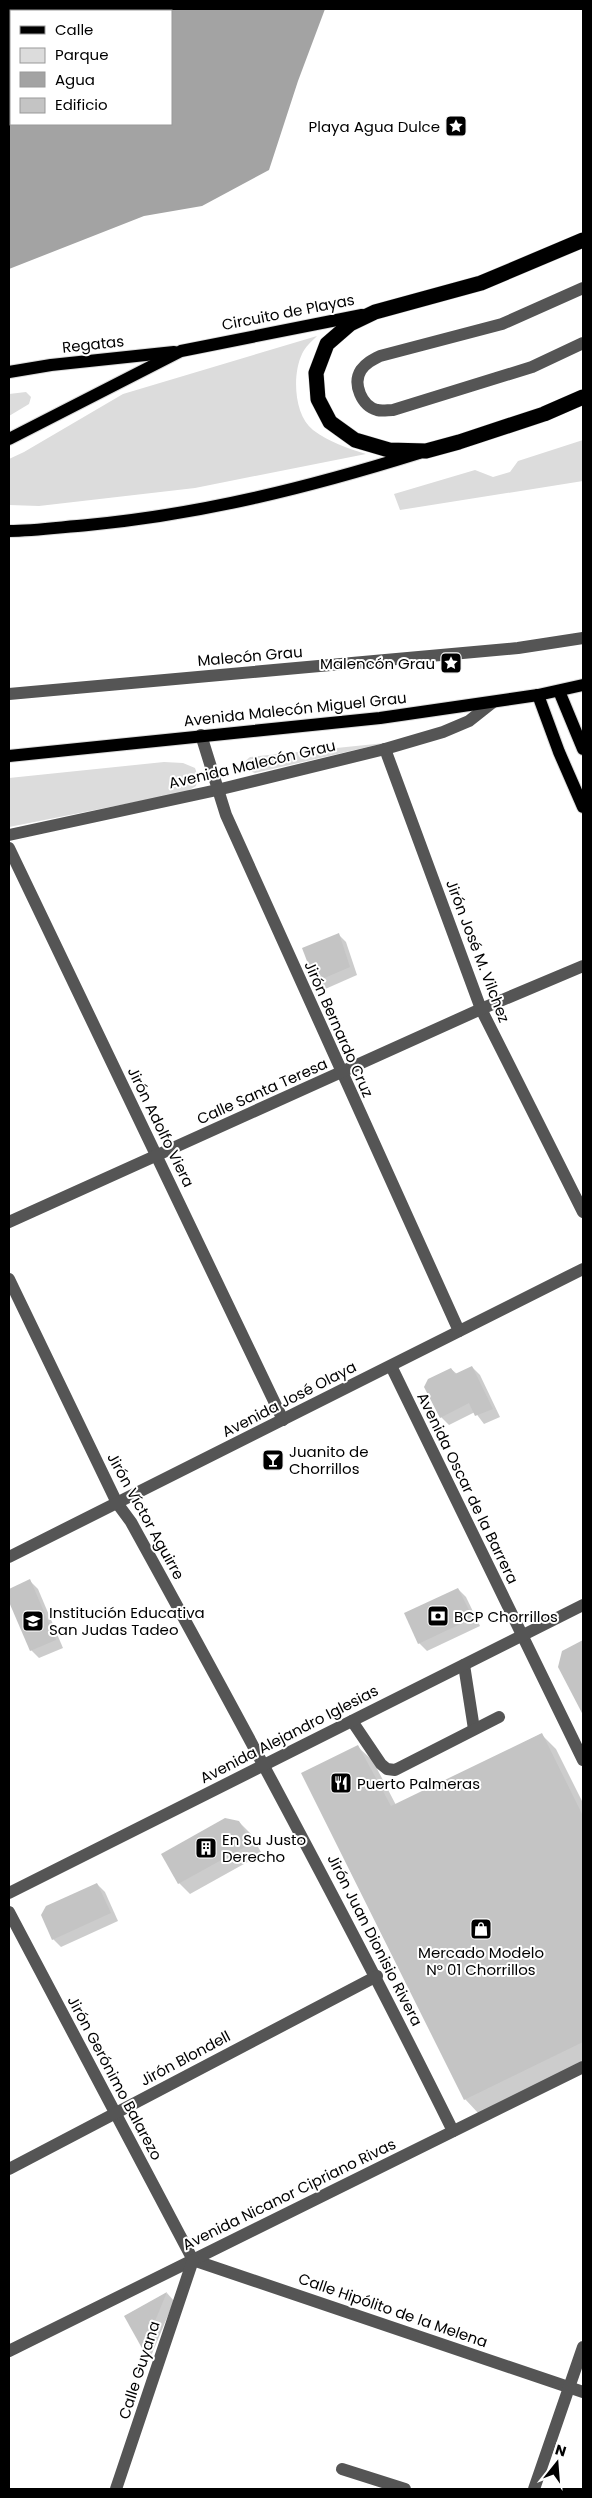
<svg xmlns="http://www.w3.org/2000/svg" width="592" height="2498" font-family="Poppins,sans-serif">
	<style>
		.green { fill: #dcdcdc }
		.water { fill: #a3a3a3; fill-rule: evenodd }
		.shadow { fill: #0003 }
		.building { fill: #c4c4c4 }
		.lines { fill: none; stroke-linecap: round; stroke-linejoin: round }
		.major-casing { stroke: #dbdbdb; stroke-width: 14 }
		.highway-casing { stroke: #dbdbdb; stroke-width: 16 }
		.minor { stroke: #555; stroke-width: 12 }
		.major { stroke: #000; stroke-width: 12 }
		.highway { stroke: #000; stroke-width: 15 }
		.labels { text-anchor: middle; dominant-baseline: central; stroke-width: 4; stroke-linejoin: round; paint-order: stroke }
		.poi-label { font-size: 15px; fill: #000; stroke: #fff; text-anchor: start }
		.street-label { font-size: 15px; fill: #000; stroke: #fff }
	</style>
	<rect width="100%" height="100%" fill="#fff"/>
	<!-- green -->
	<g class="green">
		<path d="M 317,336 C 312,341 305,347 302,354 C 292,375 294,415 313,430 C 329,442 347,448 366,454 L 195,488 L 39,506 L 9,505 L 9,459 L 24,452 L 123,394 Z"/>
		<polygon points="26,392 31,397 29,404 9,416 9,394"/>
		<polygon points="583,440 583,481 400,510 394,494 475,470 493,477 510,472 518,461"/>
		<polygon points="385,743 255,773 244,769 243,763 250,757"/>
		<polygon points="164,762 183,763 195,768 198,777 196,786 186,792 9,827 9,778"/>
	</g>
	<!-- water -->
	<path class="water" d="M 9,9 L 325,9 L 298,81 L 269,170 L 202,206 L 144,216 L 9,269 ZM 11,11 L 171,11 L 171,124 L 11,124 Z"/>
	<!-- shadow -->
	<g class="shadow">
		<polygon points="339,935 346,942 357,975 323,990 316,982"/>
		<polygon points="472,1367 480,1375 500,1417 484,1424 475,1412 449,1425 441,1417 451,1369 457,1374"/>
		<polygon points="30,1581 38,1589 63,1648 39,1658 31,1650 9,1599 9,1590"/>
		<polygon points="458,1589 466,1597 480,1626 427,1651 419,1643"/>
		<polygon points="583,1641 583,1712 559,1666 563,1652"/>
		<polygon points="541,1734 556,1749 583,1803 583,2063 479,2114 465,2099 358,1747 373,1761 396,1805"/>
		<polygon points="239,1822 251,1834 262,1854 190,1894 179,1883"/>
		<polygon points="97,1884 105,1892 118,1921 61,1947 53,1939"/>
		<polygon points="167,2293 174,2301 151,2356 144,2349 125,2316"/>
	</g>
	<!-- building -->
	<g class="building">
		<polygon points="339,933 350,967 315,982 302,948"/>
		<polygon points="472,1366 493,1409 475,1416 469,1403 440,1418 424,1387 428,1379 451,1368 455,1374"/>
		<polygon points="30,1579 56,1640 30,1651 9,1602 9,1589"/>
		<polygon points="458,1588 473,1618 418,1644 404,1613"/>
		<polygon points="583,1640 583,1715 558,1667 562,1651"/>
		<polygon points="542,1733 583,1816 583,2042 464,2100 301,1773 358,1745 391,1806"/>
		<polygon points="225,1818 239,1821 252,1843 178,1884 161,1854"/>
		<polygon points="97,1883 111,1913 52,1940 41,1915 46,1906"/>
		<polygon points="167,2292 143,2350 124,2316"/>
	</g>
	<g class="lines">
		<!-- major casing -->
		<g class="major-casing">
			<g id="major">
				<polyline points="9,372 51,365 174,352"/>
				<polyline points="9,439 181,351 362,315"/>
				<path d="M 9,531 C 35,531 62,527 88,525 C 203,514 310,487 419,453"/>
				<polyline points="559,691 583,749"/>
				<polyline points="538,695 559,752 583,807"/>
				<polyline points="9,756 380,718 538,695 583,685"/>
			</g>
		</g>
		<!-- highway casing -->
		<g class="highway-casing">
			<polyline id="highway" points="583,240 481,283 375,312 350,324 327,344 316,373 318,399 330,422 355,440 389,450 426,451 459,442 544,414 583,397"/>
		</g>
		<!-- minor -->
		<g class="minor">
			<path d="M 583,288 L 502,324 L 380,356 C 372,360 366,363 361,370 C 352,384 362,406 377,410 C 382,411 388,410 393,410 L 532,367 L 583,343"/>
			<polyline points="9,694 518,648 583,638"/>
			<polyline points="201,735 226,815 459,1331"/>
			<polyline points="385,749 481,1009 583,1212"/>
			<polyline points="9,835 217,790 385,749 443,732 469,721 493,702"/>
			<polyline points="9,848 283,1420"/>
			<polyline points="9,1222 481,1009 583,966"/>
			<path d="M 9,1279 L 117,1503 L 131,1522 C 242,1723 351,1925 453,2131"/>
			<polyline points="391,1366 583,1760"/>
			<polyline points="9,1557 583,1269"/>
			<polyline points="464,1665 474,1729"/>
			<polyline points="352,1721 381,1764 387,1769 395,1770 499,1717"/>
			<polyline points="9,1893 583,1605"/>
			<polyline points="9,1912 193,2260"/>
			<polyline points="9,2169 377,1976"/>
			<polyline points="193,2260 583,2392"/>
			<polyline points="9,2351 583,2067"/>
			<polyline points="342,2469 405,2489"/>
			<polyline points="116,2489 193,2260"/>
			<polyline points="534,2489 583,2347"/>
		</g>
		<!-- major -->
		<use href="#major" class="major"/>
		<!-- highway -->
		<use href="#highway" class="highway"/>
	</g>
	<!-- icons -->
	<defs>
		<g id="sight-square" transform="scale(1.125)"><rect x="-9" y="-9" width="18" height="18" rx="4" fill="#000" stroke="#fff"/><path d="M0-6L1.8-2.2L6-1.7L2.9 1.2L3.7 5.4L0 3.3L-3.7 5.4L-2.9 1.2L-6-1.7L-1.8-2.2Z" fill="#fff"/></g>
		<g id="bar-square" transform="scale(1.125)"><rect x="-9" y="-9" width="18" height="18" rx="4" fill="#000" stroke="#fff"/><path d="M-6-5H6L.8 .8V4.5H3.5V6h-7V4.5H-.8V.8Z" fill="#fff"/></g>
		<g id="bank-square" transform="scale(1.125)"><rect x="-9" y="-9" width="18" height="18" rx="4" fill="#000" stroke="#fff"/><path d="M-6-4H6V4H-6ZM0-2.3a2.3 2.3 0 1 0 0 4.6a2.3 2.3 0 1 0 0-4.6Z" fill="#fff"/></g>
		<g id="school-square" transform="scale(1.125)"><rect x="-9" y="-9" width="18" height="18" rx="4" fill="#000" stroke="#fff"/><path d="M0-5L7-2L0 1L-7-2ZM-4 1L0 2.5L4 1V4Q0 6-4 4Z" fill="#fff"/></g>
		<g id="restaurant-square" transform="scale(1.125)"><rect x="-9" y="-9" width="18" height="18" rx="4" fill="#000" stroke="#fff"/><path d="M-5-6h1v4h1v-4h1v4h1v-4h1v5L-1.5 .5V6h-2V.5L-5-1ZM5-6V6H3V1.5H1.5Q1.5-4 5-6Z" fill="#fff"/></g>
		<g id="building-square" transform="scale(1.125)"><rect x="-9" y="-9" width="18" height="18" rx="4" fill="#000" stroke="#fff"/><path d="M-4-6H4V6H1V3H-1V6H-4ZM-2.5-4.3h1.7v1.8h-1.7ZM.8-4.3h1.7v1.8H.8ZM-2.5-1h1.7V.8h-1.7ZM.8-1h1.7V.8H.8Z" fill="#fff"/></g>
		<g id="shop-square" transform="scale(1.125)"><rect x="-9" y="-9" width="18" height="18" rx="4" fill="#000" stroke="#fff"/><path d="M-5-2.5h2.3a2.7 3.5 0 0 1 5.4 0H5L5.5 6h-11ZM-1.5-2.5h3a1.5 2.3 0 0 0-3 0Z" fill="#fff"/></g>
	</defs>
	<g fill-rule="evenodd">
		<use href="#sight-square" x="456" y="126"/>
		<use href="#sight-square" x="451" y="663"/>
		<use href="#bar-square" x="273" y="1460"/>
		<use href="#bank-square" x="438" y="1616"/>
		<use href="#school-square" x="33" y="1621"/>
		<use href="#restaurant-square" x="341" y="1783"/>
		<use href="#building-square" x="206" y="1848"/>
		<use href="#shop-square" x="481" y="1929"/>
	</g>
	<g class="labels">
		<!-- poi labels -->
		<g class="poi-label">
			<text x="440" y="126" text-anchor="end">Playa Agua Dulce</text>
			<text x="435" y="663" text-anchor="end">Malencón Grau</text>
			<text x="289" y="1451">Juanito de<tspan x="289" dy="17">Chorrillos</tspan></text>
			<text x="49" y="1612">Institución Educativa<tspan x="49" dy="17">San Judas Tadeo</tspan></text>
			<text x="454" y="1616">BCP Chorrillos</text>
			<text x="357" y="1783">Puerto Palmeras</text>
			<text x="222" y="1839">En Su Justo<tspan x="222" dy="17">Derecho</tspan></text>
			<text x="481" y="1952" text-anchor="middle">Mercado Modelo<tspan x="481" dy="17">N° 01 Chorrillos</tspan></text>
		</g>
		<!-- street labels -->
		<g class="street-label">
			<text transform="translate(288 312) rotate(-11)">Circuito de Playas</text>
			<text transform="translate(93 344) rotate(-6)">Regatas</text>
			<text transform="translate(250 656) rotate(-5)">Malecón Grau</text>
			<text transform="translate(295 709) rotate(-6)">Avenida Malecón Miguel Grau</text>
			<text transform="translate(252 764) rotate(-13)">Avenida Malecón Grau</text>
			<text transform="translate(478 951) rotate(69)">Jirón José M. Vilchez</text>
			<text transform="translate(339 1029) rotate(66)">Jirón Bernardo Cruz</text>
			<text transform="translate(262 1091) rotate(-24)">Calle Santa Teresa</text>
			<text transform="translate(161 1127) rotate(64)">Jirón Adolfo Viera</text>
			<text transform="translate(289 1399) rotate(-27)">Avenida José Olaya</text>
			<text transform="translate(468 1488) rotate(64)">Avenida Oscar de la Barrera</text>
			<text transform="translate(146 1516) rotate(61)">Jirón Víctor Aguirre</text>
			<text transform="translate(289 1734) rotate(-27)">Avenida Alejandro Iglesias</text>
			<text transform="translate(375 1940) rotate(63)">Jirón Juan Dionisio Rivera</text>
			<text transform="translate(185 2058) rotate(-28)">Jirón Blondell</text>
			<text transform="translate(115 2078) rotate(62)">Jirón Gerónimo Balarezo</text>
			<text transform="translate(289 2194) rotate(-26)">Avenida Nicanor Cipriano Rivas</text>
			<text transform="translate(393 2310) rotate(19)">Calle Hipólito de la Melena</text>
			<text transform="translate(139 2370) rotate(-72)">Calle Guyana</text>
		</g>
	</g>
	<!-- border -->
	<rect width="592" height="2498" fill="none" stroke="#000000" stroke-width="20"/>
	<!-- legend -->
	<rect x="10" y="10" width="162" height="115" fill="#ffffff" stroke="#999999"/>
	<rect x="20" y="26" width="25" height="8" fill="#000000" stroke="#999999"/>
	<text x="55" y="35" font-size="15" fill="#000000">Calle</text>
	<rect x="20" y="48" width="25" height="15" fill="#dcdcdc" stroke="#999999"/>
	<text x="55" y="60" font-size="15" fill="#000000">Parque</text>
	<rect x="20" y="72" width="25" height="15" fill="#a3a3a3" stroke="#999999"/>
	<text x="55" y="85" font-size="15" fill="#000000">Agua</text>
	<rect x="20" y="98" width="25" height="15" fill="#c4c4c4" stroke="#999999"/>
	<text x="55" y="110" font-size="15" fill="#000000">Edificio</text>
	<!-- north arrow -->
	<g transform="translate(557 2463) rotate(17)" stroke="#ffffff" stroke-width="4" paint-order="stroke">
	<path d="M0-4L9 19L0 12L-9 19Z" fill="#000000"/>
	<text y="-8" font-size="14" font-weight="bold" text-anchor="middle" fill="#000000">N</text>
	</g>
</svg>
